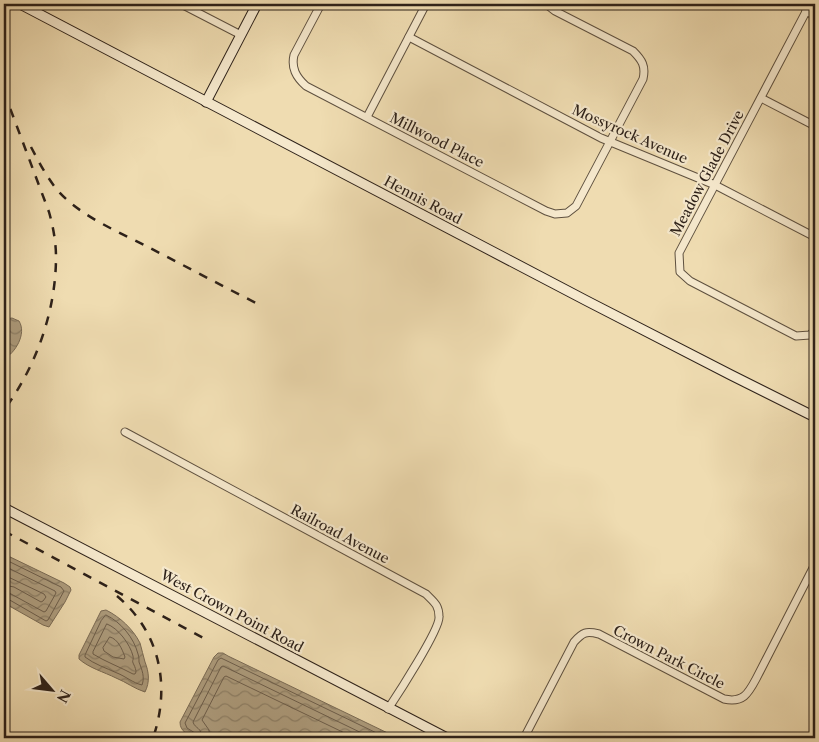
<svg xmlns="http://www.w3.org/2000/svg" width="819" height="742" font-family="'Libre Caslon Text',serif">
	<style>
		.water { fill: url(#water-waves); stroke: #7a6b55 }
		.lines { fill: none; stroke-linecap: round; stroke-linejoin: round }
		.shore { stroke: #6d5e4b; stroke-width: 1 }
		.street-casing { stroke: #5e503f; stroke-width: 9 }
		.secondary-casing { stroke: #2d2119; stroke-width: 11 }
		.street { stroke: #f5e8cc; stroke-width: 7 }
		.secondary { stroke: #f5e8cc; stroke-width: 9 }
		.rail { stroke: #2d2119; stroke-width: 2.5; stroke-dasharray: 9 9; stroke-linecap: butt }
		.labels { text-anchor: middle; dominant-baseline: central; stroke-width: 4.5; stroke-linejoin: round; paint-order: stroke }
		.street-label { font-size: 14px; fill: #2d2119; stroke: #f5e8cc }
	</style>
	<defs>
		<pattern id="water-waves" width="16" height="10" patternUnits="userSpaceOnUse" patternTransform="scale(1.25)"><rect width="16" height="10" fill="#ad9c7d"/><path d="M0 5q4-4 8 0t8 0" fill="none" stroke="#8d7f66"/></pattern>
	</defs>
	<rect width="100%" height="100%" fill="#efdcb1"/>
	<filter id="stains"><feTurbulence type="fractalNoise" baseFrequency=".004" numOctaves="4"/><feColorMatrix values="0 0 0 0 .2 0 0 0 0 .09 0 0 0 0 .02 0 0 0 .5 -.17"/></filter>
	<radialGradient id="worn" r=".72"><stop offset=".6" stop-color="#630" stop-opacity="0"/><stop offset="1" stop-color="#630" stop-opacity=".3"/></radialGradient>
	<!-- water -->
	<g class="water">
		<path d="M 12,318 L 19,321 C 27,334 15,353 4,359 L 4,319 Z"/>
		<polygon points="4,554 64,583 70,587 71,590 65,602 49,627 43,625 4,603"/>
		<path d="M 106,610 C 120,617 133,629 140,643 C 142,649 143,656 145,662 C 149,672 150,682 145,692 C 135,689 126,682 116,678 C 104,672 89,668 79,659 L 79,655 L 101,611 Z"/>
		<path d="M 218,653 L 223,653 L 228,656 L 398,738 L 195,738 C 188,734 180,732 180,722 L 214,657 Z"/>
	</g>
	<g class="lines">
		<!-- shore -->
		<g class="shore">
			<polyline points="4,559 61,587 64,591 48,620 46,621 8,599 4,599"/>
			<polyline points="4,566 55,591 56,593 46,611 44,612 11,594 4,592"/>
			<polyline points="4,575 44,594 46,597 43,601 41,602 14,587 4,585"/>
			<path d="M 106,615 C 121,622 134,638 138,654 C 139,657 139,659 139,662 C 142,670 145,677 142,685 C 133,683 125,676 117,673 C 106,668 94,664 85,657 L 85,655 L 101,621 Z"/>
			<path d="M 107,624 C 118,628 130,644 133,656 C 134,662 131,659 134,665 C 135,667 136,670 136,672 L 135,674 L 133,674 C 120,667 106,662 93,654 L 93,652 Z"/>
			<path d="M 110,637 C 118,639 122,649 125,657 L 124,659 L 113,657 L 104,651 L 103,648 Z"/>
			<polyline points="196,738 195,733 187,728 185,723 218,660 221,658 387,738"/>
			<path d="M 202,738 C 202,727 195,729 193,722 L 221,667 L 223,666 L 372,738"/>
			<polyline points="210,738 209,730 202,720 224,677 226,676 355,738"/>
		</g>
		<!-- street casing -->
		<g class="street-casing">
			<g id="street">
				<polyline points="181,4 241,35"/>
				<path d="M 321,4 L 294,55 C 291,68 296,77 306,86 L 546,211 L 555,214 L 567,213 L 576,206 L 643,79 C 646,66 642,60 633,51 L 555,11 L 546,4"/>
				<polyline points="810,4 679,253 680,272 690,281 796,336 810,335 815,330"/>
				<polyline points="806,11 815,16"/>
				<polyline points="409,37 601,138 715,185 815,237"/>
				<polyline points="761,98 815,126"/>
				<polyline points="367,117 426,4"/>
				<path d="M 125,432 L 426,594 C 434,602 439,605 439,617 C 440,629 398,694 388,709"/>
				<path d="M 524,738 L 574,642 C 583,632 586,631 599,634 L 724,699 C 743,703 748,694 756,679 L 815,564"/>
			</g>
		</g>
		<!-- secondary casing -->
		<g class="secondary-casing">
			<g id="secondary">
				<polyline points="20,4 587,301 731,375 815,417"/>
				<polyline points="206,102 257,4"/>
				<polyline points="4,508 447,738"/>
			</g>
		</g>
		<!-- street -->
		<use href="#street" class="street"/>
		<!-- secondary -->
		<use href="#secondary" class="secondary"/>
		<!-- rail -->
		<g class="rail">
			<path d="M 4,92 L 49,212 C 53,226 56,242 56,257 C 56,311 36,367 4,410"/>
			<path d="M 31,147 C 39,162 47,178 59,192 C 82,217 119,232 150,248 C 187,267 224,287 262,306"/>
			<polyline points="4,531 207,640"/>
			<path d="M 117,596 C 160,632 171,686 153,738"/>
		</g>
	</g>
	<g class="labels">
		<!-- street labels -->
		<g class="street-label">
			<text transform="translate(630 134) rotate(24)">Mossyrock Avenue</text>
			<text transform="translate(437 140) rotate(27)">Millwood Place</text>
			<text transform="translate(707 173) rotate(-62)">Meadow Glade Drive</text>
			<text transform="translate(423 200) rotate(28)">Hennis Road</text>
			<text transform="translate(340 534) rotate(28)">Railroad Avenue</text>
			<text transform="translate(232 611) rotate(28)">West Crown Point Road</text>
			<text transform="translate(669 657) rotate(27)">Crown Park Circle</text>
		</g>
	</g>
	<!-- margin -->
	<rect width="819" height="742" fill="none" stroke="#efdcb1" stroke-width="20"/>
	<rect x="5" y="5" width="809" height="732" fill="none" stroke="#2d2119" stroke-width="2.5"/>
	<rect x="10" y="10" width="799" height="722" fill="none" stroke="#2d2119"/>
	<!-- north arrow -->
	<g transform="translate(52 690) rotate(118)" stroke="#f5e8cc" stroke-width="4" paint-order="stroke">
	<path d="M0-4L9 19L0 12L-9 19Z" fill="#2d2119"/>
	<text y="-8" font-size="14" font-weight="bold" text-anchor="middle" fill="#2d2119">N</text>
	</g>
	<rect width="100%" height="100%" filter="url(#stains)"/>
	<rect width="100%" height="100%" fill="url(#worn)"/>
</svg>
